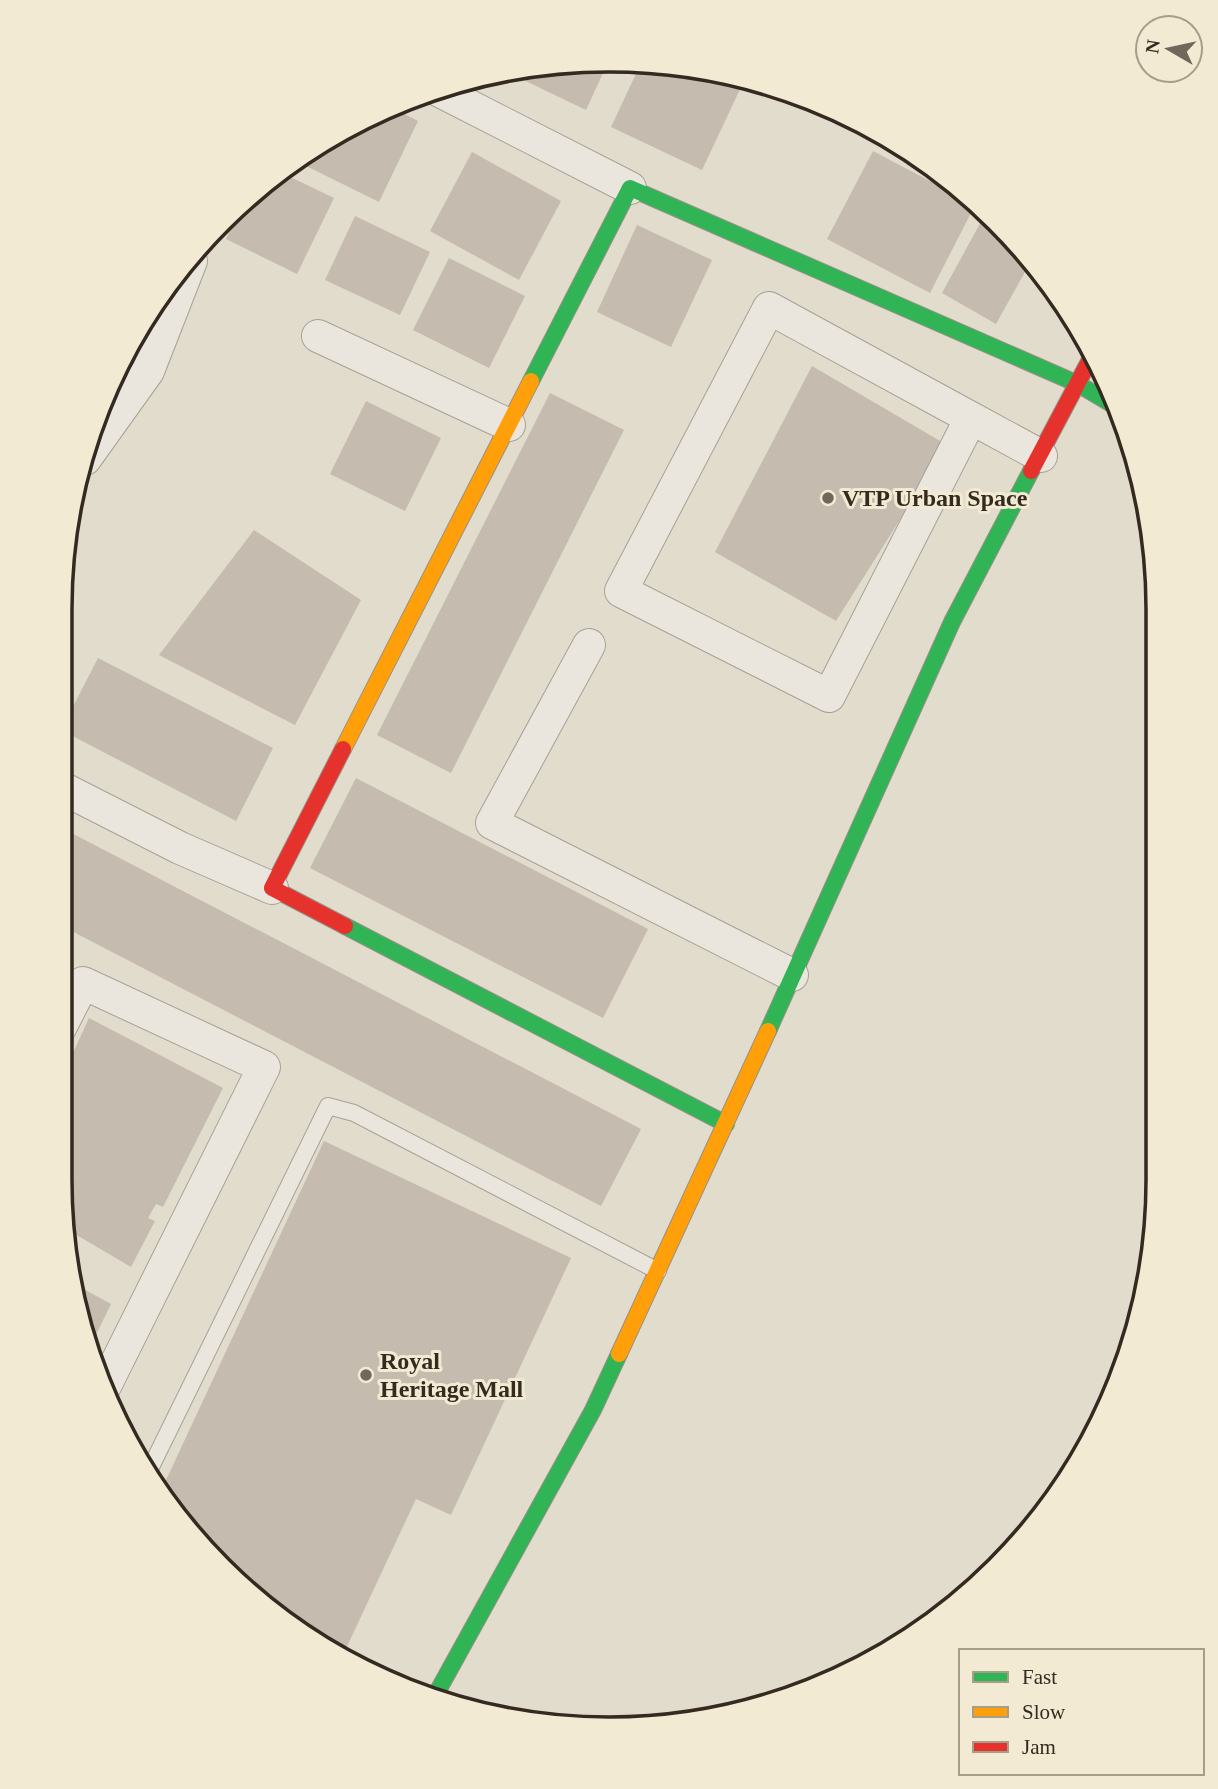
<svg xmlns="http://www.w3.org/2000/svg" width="1218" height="1789" font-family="Georgia,serif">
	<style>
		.building { fill: #c5bbae }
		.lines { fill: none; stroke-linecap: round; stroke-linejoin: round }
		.lane-casing { stroke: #a7a196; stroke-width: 18 }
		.street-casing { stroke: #a7a196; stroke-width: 34 }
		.fast-casing { stroke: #979186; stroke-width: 18 }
		.slow-casing { stroke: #979186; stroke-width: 18 }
		.jam-casing { stroke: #979186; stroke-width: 18 }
		.lane { stroke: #eae6de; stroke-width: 16 }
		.street { stroke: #eae6de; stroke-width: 32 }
		.fast { stroke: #30b455; stroke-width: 16 }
		.slow { stroke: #ff9f0a; stroke-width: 16 }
		.jam { stroke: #e5322d; stroke-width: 16 }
		.poi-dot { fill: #71685c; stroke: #f2ead3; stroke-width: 2.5 }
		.labels { text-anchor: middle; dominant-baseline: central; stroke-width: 6; stroke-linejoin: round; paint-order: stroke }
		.poi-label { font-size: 24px; font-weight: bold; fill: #342a1f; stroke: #f2ead3; text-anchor: start }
		.rim { fill: none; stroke: #342a1f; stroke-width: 3.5 }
	</style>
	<rect width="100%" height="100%" fill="#e2dccd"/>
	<!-- building -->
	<g class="building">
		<polygon points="609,60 586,110 503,70"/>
		<polygon points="641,63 709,69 742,85 702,170 611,127"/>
		<polygon points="389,106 418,121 379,202 294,160"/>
		<polygon points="873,151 975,205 930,293 827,239"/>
		<polygon points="472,152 561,201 519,280 430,231"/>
		<polygon points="280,172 334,198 297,274 226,239 244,201"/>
		<polygon points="355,216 430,252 400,315 325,280"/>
		<polygon points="983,218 1006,231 1031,261 996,324 942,293"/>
		<polygon points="637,225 712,260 671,347 597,312"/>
		<polygon points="449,258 525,296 489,368 413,330"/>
		<polygon points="812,366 947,445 836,621 715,552"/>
		<polygon points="550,393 624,430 451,773 377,735"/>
		<polygon points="366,401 441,438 405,511 330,474"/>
		<polygon points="254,530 361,600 295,725 159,655"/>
		<polygon points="98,658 273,748 236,821 61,730"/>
		<polygon points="356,778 648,929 603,1018 310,868"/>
		<polygon points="60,827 641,1129 601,1206 60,925"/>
		<polygon points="89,1018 223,1088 163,1207 156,1204 148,1218 155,1221 131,1267 68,1230 60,1180 60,1081"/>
		<polygon points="324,1141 571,1258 451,1515 416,1499 343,1655 274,1616 160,1493"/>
		<polygon points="76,1279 82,1283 80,1287 111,1304 88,1351"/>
	</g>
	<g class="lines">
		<!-- lane casing -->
		<g class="lane-casing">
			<polyline id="lane" points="147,1475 328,1106 354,1113 658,1271"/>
		</g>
		<!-- street casing -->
		<g class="street-casing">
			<g id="street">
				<polyline points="438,90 630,188"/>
				<polyline points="318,336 509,425"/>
				<polyline points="971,418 769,308 621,591 829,696 971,418 1041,456"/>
				<polyline points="85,459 148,371 191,261"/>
				<polyline points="589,645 492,823 792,975"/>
				<polyline points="60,787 180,848 272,888"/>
				<polyline points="60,1028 83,983 264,1067 104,1388"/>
			</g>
		</g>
		<!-- fast casing -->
		<g class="fast-casing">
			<g id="fast">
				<polyline points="531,381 630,188 1078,384 1120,409"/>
				<polyline points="345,926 726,1124"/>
				<polyline points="768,1031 952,622 1031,471"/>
				<polyline points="435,1696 593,1410 619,1354"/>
			</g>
		</g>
		<!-- slow casing -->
		<g class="slow-casing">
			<g id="slow">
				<polyline points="343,749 531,381"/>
				<polyline points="619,1354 768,1031"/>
			</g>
		</g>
		<!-- jam casing -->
		<g class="jam-casing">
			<g id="jam">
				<polyline points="1031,471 1093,354"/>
				<polyline points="343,749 272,888 345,926"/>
			</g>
		</g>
		<!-- lane -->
		<use href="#lane" class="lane"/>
		<!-- street -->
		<use href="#street" class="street"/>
		<!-- fast -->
		<use href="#fast" class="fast"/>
		<!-- slow -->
		<use href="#slow" class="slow"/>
		<!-- jam -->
		<use href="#jam" class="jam"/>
	</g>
	<!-- markers -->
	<g class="poi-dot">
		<circle cx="828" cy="498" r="7"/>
		<circle cx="366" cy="1375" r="7"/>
	</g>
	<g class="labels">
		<!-- poi labels -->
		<g class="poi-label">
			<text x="842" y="498">VTP Urban Space</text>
			<text x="380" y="1361">Royal<tspan x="380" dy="28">Heritage Mall</tspan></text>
		</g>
	</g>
	<!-- crop -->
	<path d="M0 0H1218V1789H0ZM609 72H609A537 537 0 0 1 1146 609V1180A537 537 0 0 1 609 1717H609A537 537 0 0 1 72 1180V609A537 537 0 0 1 609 72Z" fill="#f2ead3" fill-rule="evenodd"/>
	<path class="rim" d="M609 72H609A537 537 0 0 1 1146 609V1180A537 537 0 0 1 609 1717H609A537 537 0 0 1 72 1180V609A537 537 0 0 1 609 72Z"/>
	<!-- legend -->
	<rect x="959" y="1649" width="245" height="126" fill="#f2ead3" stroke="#a69d8b" stroke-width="2"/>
	<rect x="973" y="1672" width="35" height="10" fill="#30b455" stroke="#a69d8b" stroke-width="2"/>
	<text x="1022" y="1684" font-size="21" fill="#342a1f">Fast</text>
	<rect x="973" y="1707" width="35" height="10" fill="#ff9f0a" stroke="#a69d8b" stroke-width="2"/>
	<text x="1022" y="1719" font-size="21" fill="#342a1f">Slow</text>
	<rect x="973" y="1742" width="35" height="10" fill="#e5322d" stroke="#a69d8b" stroke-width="2"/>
	<text x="1022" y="1754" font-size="21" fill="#342a1f">Jam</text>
	<!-- north arrow -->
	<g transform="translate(1169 49) rotate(279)"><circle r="33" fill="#f2ead3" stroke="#a69d8b" stroke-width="2"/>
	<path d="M0-5L12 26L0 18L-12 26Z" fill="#71685c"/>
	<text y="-10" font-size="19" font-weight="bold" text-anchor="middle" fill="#342a1f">N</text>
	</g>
</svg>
